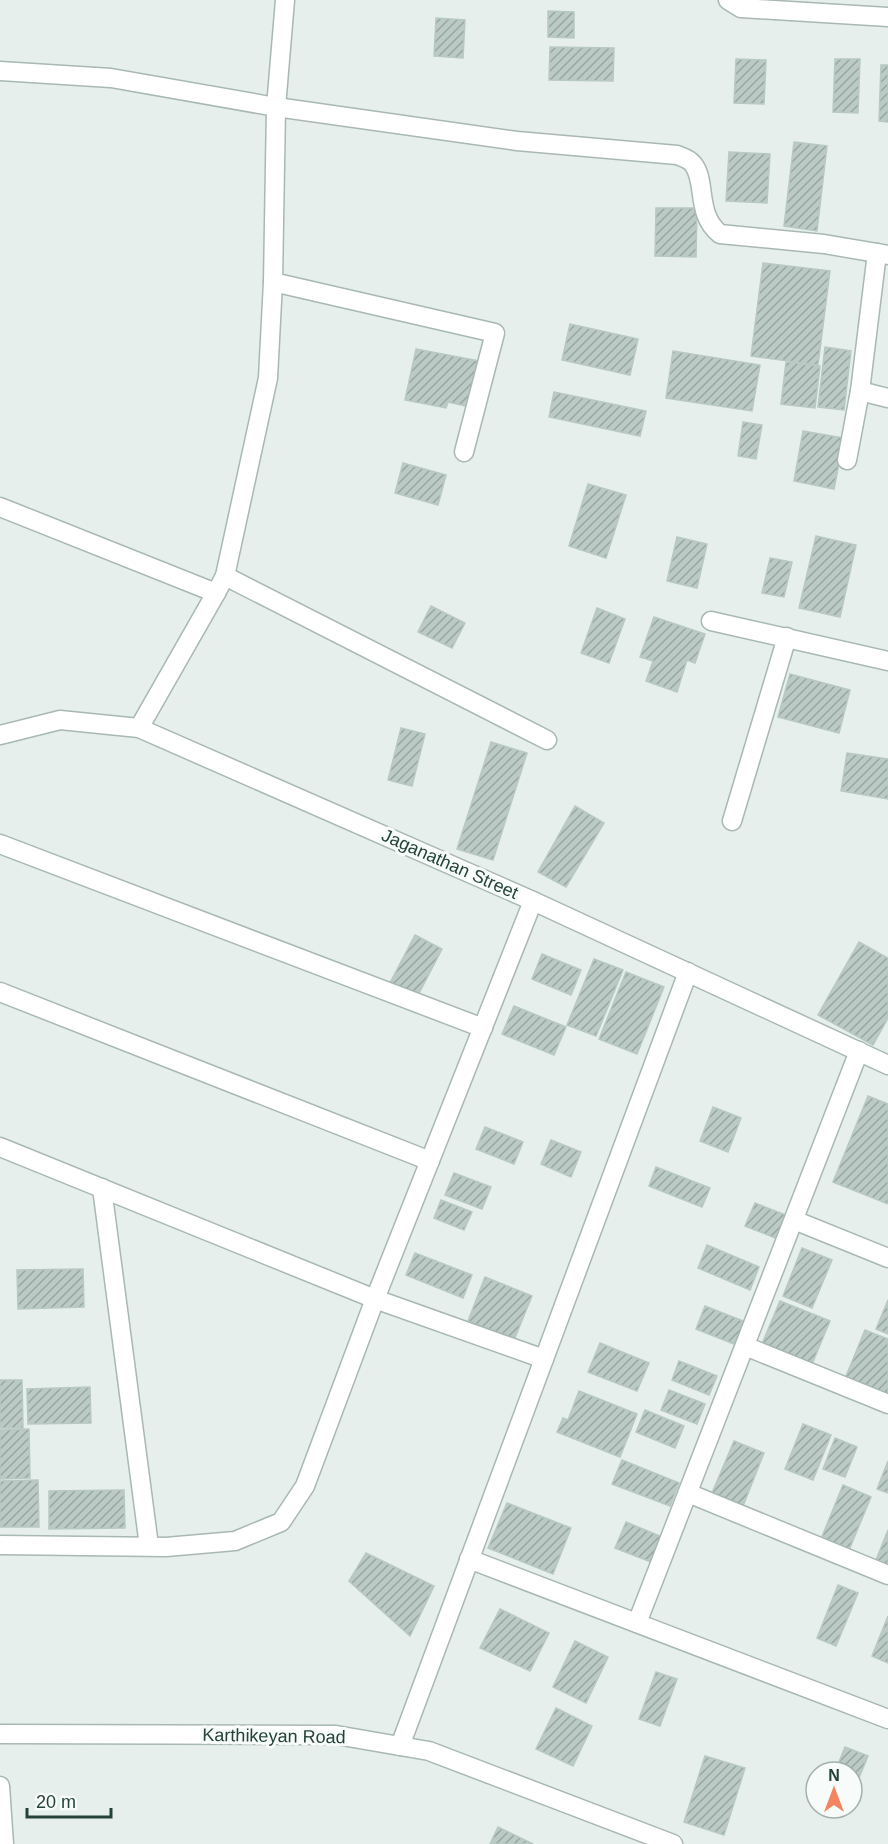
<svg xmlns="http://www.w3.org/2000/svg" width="888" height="1844" font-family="Helvetica,sans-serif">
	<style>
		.building { fill: url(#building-hatch); stroke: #b8c9c2; stroke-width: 1.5 }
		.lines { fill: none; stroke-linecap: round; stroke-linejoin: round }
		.minor-casing { stroke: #a8b8b2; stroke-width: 21 }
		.tertiary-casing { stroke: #a8b8b2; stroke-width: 21 }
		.minor { stroke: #fff; stroke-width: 18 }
		.tertiary { stroke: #fff; stroke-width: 18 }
		.labels { text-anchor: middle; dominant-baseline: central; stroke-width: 6; stroke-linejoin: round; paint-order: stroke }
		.street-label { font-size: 18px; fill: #24423a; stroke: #f7fbf9 }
	</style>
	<defs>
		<pattern id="building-hatch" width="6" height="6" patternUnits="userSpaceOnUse" patternTransform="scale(1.5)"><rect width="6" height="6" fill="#bbcac4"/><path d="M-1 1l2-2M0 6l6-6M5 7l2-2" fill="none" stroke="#98a6a0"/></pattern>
	</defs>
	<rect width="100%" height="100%" fill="#e6efeb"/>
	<!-- building -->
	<g class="building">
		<polygon points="548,11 574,12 574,38 548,37"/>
		<polygon points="436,18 465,20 463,58 434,56"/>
		<polygon points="550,47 614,48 613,81 549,80"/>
		<polygon points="736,59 766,60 764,104 734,103"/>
		<polygon points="835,59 860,59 858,113 833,112"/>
		<polygon points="881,65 888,65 888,122 879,121"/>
		<polygon points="794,142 827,146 817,231 784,226"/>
		<polygon points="729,152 770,154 767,203 726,201"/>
		<polygon points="656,208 697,208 696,257 655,256"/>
		<polygon points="763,263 830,271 818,365 751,356"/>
		<polygon points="570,324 638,339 630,375 562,360"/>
		<polygon points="825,347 851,351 844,410 818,407"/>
		<polygon points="416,349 485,362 475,408 448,402 446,408 405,400"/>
		<polygon points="673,351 760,365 752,411 666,398"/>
		<polygon points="786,362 820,366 815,408 781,404"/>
		<polygon points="554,392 646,411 640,436 549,417"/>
		<polygon points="743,422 762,425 756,459 738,456"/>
		<polygon points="803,431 844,438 834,489 794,481"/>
		<polygon points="403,463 446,475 438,505 395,493"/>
		<polygon points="588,484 626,495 606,558 569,546"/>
		<polygon points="816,536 856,545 840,617 799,608"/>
		<polygon points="677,537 707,544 697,588 667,581"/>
		<polygon points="770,558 792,562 784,597 762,593"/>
		<polygon points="431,606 465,623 452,648 418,632"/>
		<polygon points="597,608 625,619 609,663 581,653"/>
		<polygon points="654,617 705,634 695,663 687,660 677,692 646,681 653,661 640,657"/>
		<polygon points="790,674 850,690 839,733 778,717"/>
		<polygon points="401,728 425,734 412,786 388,780"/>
		<polygon points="491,742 527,753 493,860 457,849"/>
		<polygon points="847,753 888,759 888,799 841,791"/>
		<polygon points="575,806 604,823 566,887 538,872"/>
		<polygon points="415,935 442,949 417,997 390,983"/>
		<polygon points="859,942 888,958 888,1018 873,1045 818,1015"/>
		<polygon points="542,954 581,970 571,995 532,979"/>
		<polygon points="594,959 623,970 596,1036 567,1025"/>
		<polygon points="626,972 664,987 637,1054 599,1039"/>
		<polygon points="514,1006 566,1027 554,1055 502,1034"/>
		<polygon points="868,1096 888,1104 888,1204 833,1182"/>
		<polygon points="713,1107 741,1118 728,1152 700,1141"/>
		<polygon points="485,1127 523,1142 514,1164 476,1149"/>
		<polygon points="551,1140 581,1152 571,1177 541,1164"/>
		<polygon points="656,1167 710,1188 702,1207 649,1186"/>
		<polygon points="454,1173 491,1187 482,1209 445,1195"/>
		<polygon points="441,1200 472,1212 464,1230 434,1218"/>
		<polygon points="755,1203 788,1216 778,1239 745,1226"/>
		<polygon points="707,1245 759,1267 750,1290 698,1268"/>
		<polygon points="802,1248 832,1260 812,1308 783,1296"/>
		<polygon points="415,1253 472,1275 463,1298 406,1275"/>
		<polygon points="83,1269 84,1307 18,1309 17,1270"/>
		<polygon points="485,1277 532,1296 514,1340 468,1321"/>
		<polygon points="888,1300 888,1334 876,1329"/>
		<polygon points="780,1301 830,1321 812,1364 762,1344"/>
		<polygon points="705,1306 748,1323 739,1346 696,1329"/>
		<polygon points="865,1330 888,1339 888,1398 844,1381"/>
		<polygon points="600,1343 649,1363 637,1391 588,1372"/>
		<polygon points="679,1361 717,1376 709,1395 672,1380"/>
		<polygon points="0,1380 22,1380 23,1428 0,1428"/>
		<polygon points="90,1387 91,1423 28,1424 27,1389"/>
		<polygon points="669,1390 705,1404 697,1424 661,1410"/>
		<polygon points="579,1391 637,1414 620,1457 557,1432 563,1418 568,1420"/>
		<polygon points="645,1410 684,1426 675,1448 636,1432"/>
		<polygon points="803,1424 831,1435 813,1480 785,1469"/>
		<polygon points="29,1429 30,1478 0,1479 0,1430"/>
		<polygon points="835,1438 857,1447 845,1477 823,1469"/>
		<polygon points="734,1441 764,1453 743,1506 712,1493"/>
		<polygon points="622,1460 679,1483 670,1506 612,1484"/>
		<polygon points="888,1461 888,1493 877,1489"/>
		<polygon points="38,1480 39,1527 0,1527 0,1481"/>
		<polygon points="843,1485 871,1497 849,1550 821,1539"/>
		<polygon points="124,1490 125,1528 49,1529 49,1491"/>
		<polygon points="507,1503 571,1528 553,1574 488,1548"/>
		<polygon points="626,1522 662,1537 651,1562 615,1548"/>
		<polygon points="888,1530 888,1565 876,1560"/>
		<polygon points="366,1553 434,1586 410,1636 349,1581"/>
		<polygon points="838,1585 858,1593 836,1646 817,1638"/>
		<polygon points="500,1609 549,1633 530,1671 480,1648"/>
		<polygon points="888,1616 888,1663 872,1656"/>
		<polygon points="575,1641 608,1657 586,1703 553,1687"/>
		<polygon points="656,1672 677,1679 660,1726 639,1719"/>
		<polygon points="556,1708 592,1726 573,1766 536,1749"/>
		<polygon points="845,1747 868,1756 852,1795 852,1772 835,1772"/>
		<polygon points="705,1756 745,1768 724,1835 684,1822"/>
		<polygon points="498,1827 533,1844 490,1844"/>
	</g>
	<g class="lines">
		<!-- minor casing -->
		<g class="minor-casing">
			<g id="minor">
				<polyline points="728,0 741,8 888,17"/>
				<path d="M 0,71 L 111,78 L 276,107 L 517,141 L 677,155 C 682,157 689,159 693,164 C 707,181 695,214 720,234 L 824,244 L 888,255"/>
				<polyline points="273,282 495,333 464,452"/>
				<polyline points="860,391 888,398"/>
				<polyline points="847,460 860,391 877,253"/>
				<polyline points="0,507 216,593 139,728"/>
				<polyline points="225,576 547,740"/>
				<polyline points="216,593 225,576 268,378 273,282 276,107 285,0"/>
				<polyline points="711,621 888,661"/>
				<polyline points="0,735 60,720 139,728 533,901 888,1065"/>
				<polyline points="732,821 787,637"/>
				<polyline points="0,844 483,1028"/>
				<polyline points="0,992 430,1161"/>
				<polyline points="0,1147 375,1299 544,1359"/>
				<polyline points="102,1188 149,1546"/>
				<polyline points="794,1220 888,1258"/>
				<polyline points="745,1346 888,1404"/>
				<polyline points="688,1493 888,1575"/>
				<polyline points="0,1545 166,1547 235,1541 281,1522 305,1486 375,1299 533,901"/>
				<polyline points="469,1559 888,1719"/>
				<polyline points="637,1623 859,1051"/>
				<polyline points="400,1746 688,972"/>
				<polyline points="0,1786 4,1844"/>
			</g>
		</g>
		<!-- tertiary casing -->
		<g class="tertiary-casing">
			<polyline id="tertiary" points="0,1734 336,1735 429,1751 673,1844"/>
		</g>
		<!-- minor -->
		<use href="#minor" class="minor"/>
		<!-- tertiary -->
		<use href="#tertiary" class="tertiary"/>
	</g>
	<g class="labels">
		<!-- street labels -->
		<g class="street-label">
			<text transform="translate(450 864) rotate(24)">Jaganathan Street</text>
			<text transform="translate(274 1736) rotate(1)">Karthikeyan Road</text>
		</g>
	</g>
	<!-- north arrow -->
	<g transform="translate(834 1790)"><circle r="28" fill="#f7fbf9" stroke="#a3b1ad" stroke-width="1.5"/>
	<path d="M0-4.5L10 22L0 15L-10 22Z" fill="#f4845f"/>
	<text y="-9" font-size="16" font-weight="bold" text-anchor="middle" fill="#24423a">N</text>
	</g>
	<!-- scale -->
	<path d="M27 1808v9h84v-9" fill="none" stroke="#24423a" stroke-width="3"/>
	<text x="36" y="1808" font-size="18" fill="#24423a" stroke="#f7fbf9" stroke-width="4.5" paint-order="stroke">20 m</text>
</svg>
